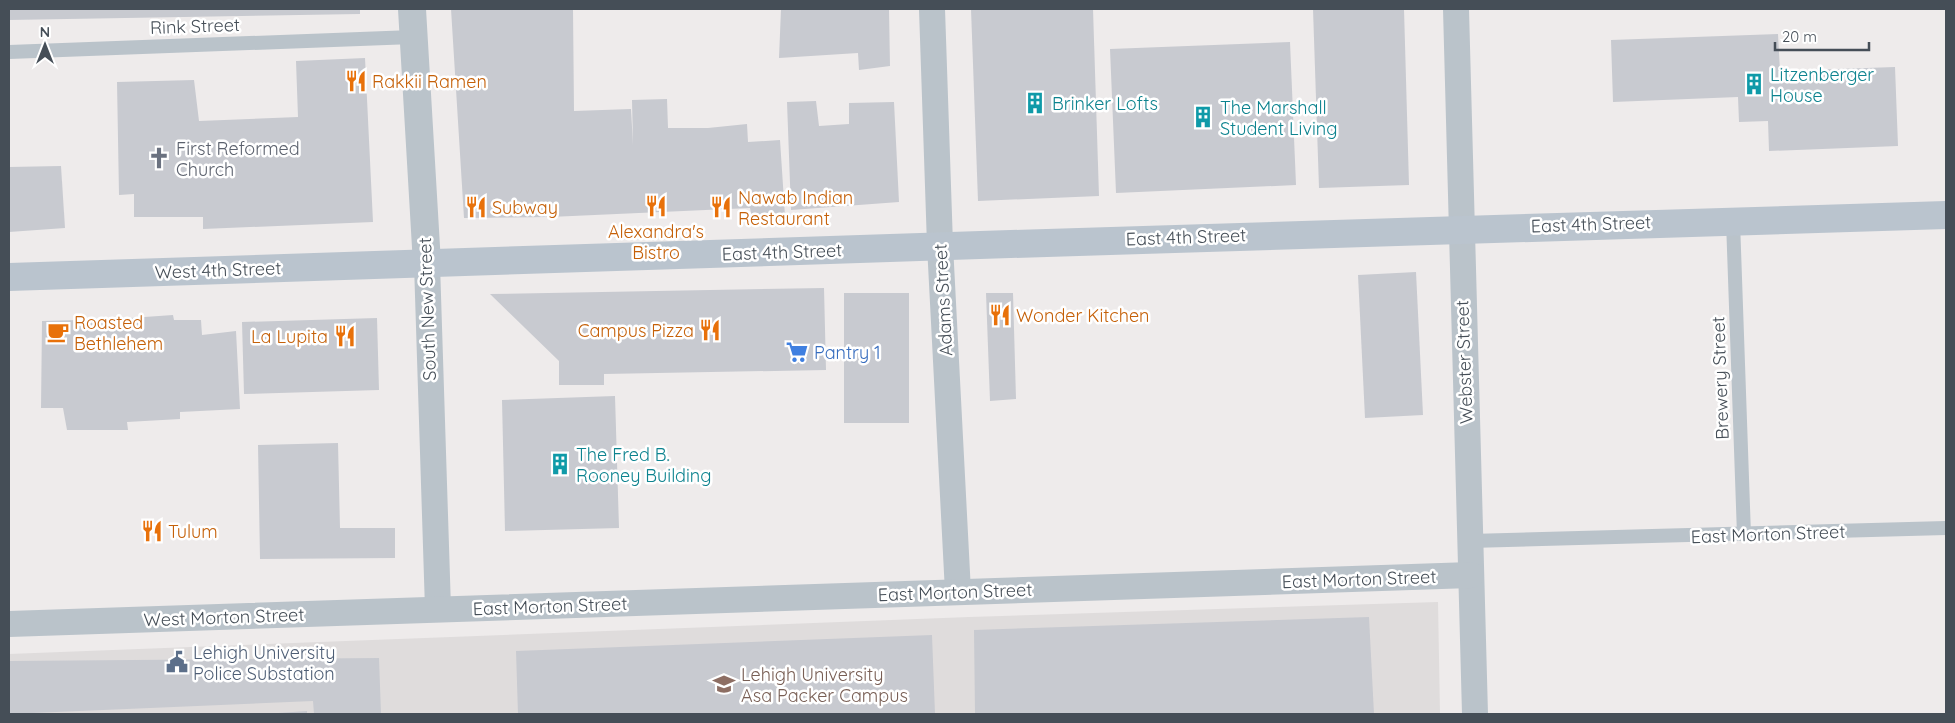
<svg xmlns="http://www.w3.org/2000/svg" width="1955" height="723" font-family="Quicksand,sans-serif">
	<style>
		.education { fill: #dfdcdc }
		.building { fill: #c8cad0 }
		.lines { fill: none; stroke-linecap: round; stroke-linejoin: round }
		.service { stroke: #bac3ca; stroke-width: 14 }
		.minor { stroke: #bac3ca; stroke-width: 26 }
		.tertiary { stroke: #bac3ca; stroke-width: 28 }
		.secondary { stroke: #bac4ce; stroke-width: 28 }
		.labels { text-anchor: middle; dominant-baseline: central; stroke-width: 5; stroke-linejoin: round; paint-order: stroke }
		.street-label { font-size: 18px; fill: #454e57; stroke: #fff }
		.culture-label { font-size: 18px; fill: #0d838f; stroke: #fff; text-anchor: start }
		.food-label { font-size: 18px; fill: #c56008; stroke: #fff; text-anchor: start }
		.worship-label { font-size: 18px; fill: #5b616d; stroke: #fff; text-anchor: start }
		.shop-label { font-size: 18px; fill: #366cbe; stroke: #fff; text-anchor: start }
		.service-label { font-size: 18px; fill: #4e5e75; stroke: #fff; text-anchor: start }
		.education-label { font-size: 18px; fill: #785e54; stroke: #fff; text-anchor: start }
	</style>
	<rect width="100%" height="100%" fill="#eeebeb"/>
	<!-- education -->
	<polygon class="education" points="1438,602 1440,714 9,714 9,654 969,617"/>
	<!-- building -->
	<g class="building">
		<polygon points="9,9 360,9 360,14 9,20"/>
		<polygon points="451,9 573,9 574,111 631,109 633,145 632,100 667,99 668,128 708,128 747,124 748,142 780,140 785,216 752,218 750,208 550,217 464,218"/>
		<polygon points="781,9 889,9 890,66 859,70 858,53 779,58"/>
		<polygon points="971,9 1093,9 1099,196 978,201"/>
		<polygon points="1313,9 1404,9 1409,185 1319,188"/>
		<polygon points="1778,34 1780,71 1895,67 1898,146 1769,151 1768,121 1739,122 1738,97 1613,102 1611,40"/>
		<polygon points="1290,42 1296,185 1116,193 1110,49"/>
		<polygon points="365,58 373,222 203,229 203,217 134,217 134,194 119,195 117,82 194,80 199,121 298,117 296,61"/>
		<polygon points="816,101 819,126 849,124 849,103 894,102 899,202 791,210 787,102"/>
		<polygon points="61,166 65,228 9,232 9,167"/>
		<polygon points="1416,272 1423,415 1365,418 1358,275"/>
		<polygon points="824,288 826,370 604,374 604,385 559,385 559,361 490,294"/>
		<rect x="844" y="293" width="65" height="130"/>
		<polygon points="986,293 1013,293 1016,399 990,401"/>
		<polygon points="173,315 174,320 201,320 202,335 236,331 240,409 180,412 180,419 127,422 128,430 67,430 63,408 41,408 42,321 116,319"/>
		<polygon points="377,318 379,390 244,394 242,322"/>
		<polygon points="615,396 619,528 505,531 502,400"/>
		<polygon points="338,443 340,528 395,528 395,558 260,559 258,445"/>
		<polygon points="1369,617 1374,714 975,714 974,630"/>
		<polygon points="932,635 935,714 518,714 516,651"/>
		<polygon points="379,658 381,714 314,714 313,701 9,714 9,661"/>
		<polygon points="307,711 307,714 278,714 278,713"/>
	</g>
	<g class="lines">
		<!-- service -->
		<g class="service">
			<polyline points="9,52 413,37"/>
			<polyline points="1733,221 1744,535"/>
			<polyline points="1470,541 1946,528"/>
		</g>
		<!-- minor -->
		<g class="minor">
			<polyline points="932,9 940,245 958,592"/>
			<polyline points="1456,9 1475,714"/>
			<polyline points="427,264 438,609"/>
			<polyline points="9,624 1471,575"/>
		</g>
		<!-- tertiary -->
		<polyline class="tertiary" points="412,9 427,264"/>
		<!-- secondary -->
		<path class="secondary" d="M 9,277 C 655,258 1300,232 1946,215"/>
	</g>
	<!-- icons -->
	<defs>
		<g id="restaurant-bare" transform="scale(1.725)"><path d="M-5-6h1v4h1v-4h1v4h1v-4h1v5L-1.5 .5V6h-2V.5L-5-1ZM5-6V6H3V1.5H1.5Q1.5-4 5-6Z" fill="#e8710a" stroke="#fff" stroke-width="2.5" paint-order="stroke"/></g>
		<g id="building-bare" transform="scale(1.725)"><path d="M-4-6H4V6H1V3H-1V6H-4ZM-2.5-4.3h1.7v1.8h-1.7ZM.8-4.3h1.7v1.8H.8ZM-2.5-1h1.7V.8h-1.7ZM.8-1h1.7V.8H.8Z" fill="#0f9aa8" stroke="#fff" stroke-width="2.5" paint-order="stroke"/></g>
		<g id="church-bare" transform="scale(1.725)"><path d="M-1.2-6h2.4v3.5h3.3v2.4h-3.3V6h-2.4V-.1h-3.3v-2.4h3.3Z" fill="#6b7280" stroke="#fff" stroke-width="2.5" paint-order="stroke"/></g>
		<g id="cafe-bare" transform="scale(1.725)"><path d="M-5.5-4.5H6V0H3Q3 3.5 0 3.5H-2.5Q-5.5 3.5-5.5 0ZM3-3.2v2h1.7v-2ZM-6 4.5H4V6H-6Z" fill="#e8710a" stroke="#fff" stroke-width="2.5" paint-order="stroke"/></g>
		<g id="supermarket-bare" transform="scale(1.725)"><path d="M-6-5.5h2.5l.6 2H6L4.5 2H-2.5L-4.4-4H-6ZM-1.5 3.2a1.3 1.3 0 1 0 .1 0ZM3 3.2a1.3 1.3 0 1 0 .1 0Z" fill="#3f7fe0" stroke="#fff" stroke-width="2.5" paint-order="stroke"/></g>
		<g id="civic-bare" transform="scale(1.725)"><path d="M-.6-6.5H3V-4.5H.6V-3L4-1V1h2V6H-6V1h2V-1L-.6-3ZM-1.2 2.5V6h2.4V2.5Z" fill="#5c6f8a" stroke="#fff" stroke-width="2.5" paint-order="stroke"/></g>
		<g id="university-bare" transform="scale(1.725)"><path d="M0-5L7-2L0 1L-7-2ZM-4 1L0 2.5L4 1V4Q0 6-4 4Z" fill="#8d6e63" stroke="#fff" stroke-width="2.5" paint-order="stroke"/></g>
	</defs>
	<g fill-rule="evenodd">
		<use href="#restaurant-bare" x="356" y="81"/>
		<use href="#building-bare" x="1754" y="84"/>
		<use href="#building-bare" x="1035" y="103"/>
		<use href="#building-bare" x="1203" y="117"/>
		<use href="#church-bare" x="159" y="158"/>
		<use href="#restaurant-bare" x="656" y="206"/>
		<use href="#restaurant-bare" x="476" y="207"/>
		<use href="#restaurant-bare" x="721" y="207"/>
		<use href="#restaurant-bare" x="1000" y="315"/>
		<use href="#restaurant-bare" x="710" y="330"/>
		<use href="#cafe-bare" x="58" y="332"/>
		<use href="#restaurant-bare" x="345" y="336"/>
		<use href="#supermarket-bare" x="797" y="352"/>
		<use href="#building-bare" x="560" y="464"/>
		<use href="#restaurant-bare" x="152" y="531"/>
		<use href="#civic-bare" x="177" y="662"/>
		<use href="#university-bare" x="724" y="684"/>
	</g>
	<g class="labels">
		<!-- street labels -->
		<g class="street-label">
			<text transform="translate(195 26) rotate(-2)">Rink Street</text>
			<text transform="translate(1591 224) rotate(-2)">East 4th Street</text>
			<text transform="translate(1186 237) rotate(-2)">East 4th Street</text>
			<text transform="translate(782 252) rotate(-2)">East 4th Street</text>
			<text transform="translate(218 270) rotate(-2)">West 4th Street</text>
			<text transform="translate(943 300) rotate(-93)">Adams Street</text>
			<text transform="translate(427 309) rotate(-92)">South New Street</text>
			<text transform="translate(1464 362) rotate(-92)">Webster Street</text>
			<text transform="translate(1720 378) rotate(-92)">Brewery Street</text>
			<text transform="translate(1768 534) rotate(-2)">East Morton Street</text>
			<text transform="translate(1359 579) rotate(-2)">East Morton Street</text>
			<text transform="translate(955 592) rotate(-2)">East Morton Street</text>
			<text transform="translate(550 606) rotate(-2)">East Morton Street</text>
			<text transform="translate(224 617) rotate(-2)">West Morton Street</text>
		</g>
		<!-- culture labels -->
		<g class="culture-label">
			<text x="1770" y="74">Litzenberger<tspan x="1770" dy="21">House</tspan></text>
			<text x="1052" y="103">Brinker Lofts</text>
			<text x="1220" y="107">The Marshall<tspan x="1220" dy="21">Student Living</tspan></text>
			<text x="576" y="454">The Fred B.<tspan x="576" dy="21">Rooney Building</tspan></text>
		</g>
		<!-- food labels -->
		<g class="food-label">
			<text x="372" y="81">Rakkii Ramen</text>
			<text x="738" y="197">Nawab Indian<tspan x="738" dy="21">Restaurant</tspan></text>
			<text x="492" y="207">Subway</text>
			<text x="656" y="231" text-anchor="middle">Alexandra's<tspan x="656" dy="21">Bistro</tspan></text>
			<text x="1016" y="315">Wonder Kitchen</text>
			<text x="74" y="322">Roasted<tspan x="74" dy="21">Bethlehem</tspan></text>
			<text x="694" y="330" text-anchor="end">Campus Pizza</text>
			<text x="328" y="336" text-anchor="end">La Lupita</text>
			<text x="168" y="531">Tulum</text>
		</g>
		<!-- worship labels -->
		<g class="worship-label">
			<text x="176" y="148">First Reformed<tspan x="176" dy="21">Church</tspan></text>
		</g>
		<!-- shop labels -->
		<g class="shop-label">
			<text x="814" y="352">Pantry 1</text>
		</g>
		<!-- service labels -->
		<g class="service-label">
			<text x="193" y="652">Lehigh University<tspan x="193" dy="21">Police Substation</tspan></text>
		</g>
		<!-- education labels -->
		<g class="education-label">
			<text x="741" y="674">Lehigh University<tspan x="741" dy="21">Asa Packer Campus</tspan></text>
		</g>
	</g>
	<!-- border -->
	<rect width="1955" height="723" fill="none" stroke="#454e57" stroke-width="20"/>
	<!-- north arrow -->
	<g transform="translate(45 45)" stroke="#ffffff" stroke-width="4" paint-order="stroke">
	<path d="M0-4L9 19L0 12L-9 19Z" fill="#454e57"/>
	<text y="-8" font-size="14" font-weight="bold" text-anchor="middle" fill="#454e57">N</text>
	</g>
	<!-- scale -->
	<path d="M1775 42v8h94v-8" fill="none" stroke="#454e57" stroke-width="2.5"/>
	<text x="1782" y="42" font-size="15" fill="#454e57" stroke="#ffffff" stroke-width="4" paint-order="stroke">20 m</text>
</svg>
